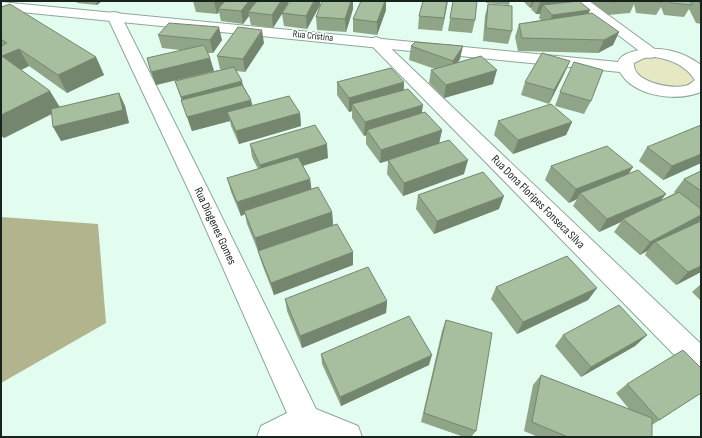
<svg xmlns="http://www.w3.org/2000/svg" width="702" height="438" font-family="'Sofia Sans Condensed',sans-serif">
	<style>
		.green { fill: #e5e8c3 }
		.forest { fill: #b1b48d }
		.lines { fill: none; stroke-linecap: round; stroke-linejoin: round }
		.minor-casing { stroke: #8ea79a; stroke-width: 2 }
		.major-casing { stroke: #8ea79a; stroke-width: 2 }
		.minor { fill: #fff; fill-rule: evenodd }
		.major { fill: #fff; fill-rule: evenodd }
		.wall { fill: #90a488 }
		.shaded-wall { fill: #75866f }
		.building { fill: #a7bf9e; stroke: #75866f }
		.labels { text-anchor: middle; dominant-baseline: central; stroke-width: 3; stroke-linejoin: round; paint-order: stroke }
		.far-street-label { font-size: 10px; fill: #19231e; stroke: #fff }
		.street-label { font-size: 12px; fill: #19231e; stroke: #fff }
	</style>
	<rect width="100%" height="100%" fill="#e2fdef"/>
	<!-- green -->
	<polygon class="green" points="658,56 677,61 694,76 694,82 683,88 651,84 635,73 632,64 641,57"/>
	<!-- forest -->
	<polygon class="forest" points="1,217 98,224 106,323 1,383"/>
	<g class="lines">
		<!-- minor casing -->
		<g class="minor-casing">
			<g id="minor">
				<polygon points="573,1 589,1 656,50 659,53 656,56 651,58 646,56"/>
				<polygon points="114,12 119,13 121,16 210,193 316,409 358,426 362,437 257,437 261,426 287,413 190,193 107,16 109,13"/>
				<polygon points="376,37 381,39 701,344 701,376 691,372 371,45 368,42 371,39"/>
			</g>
		</g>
		<!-- major casing -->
		<g class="major-casing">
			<path id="major" d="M 1,2 L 618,62 C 621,55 628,53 635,51 C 658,45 683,51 701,65 L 701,92 C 677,102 634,97 620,72 L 1,10 ZM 655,57 C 672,60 685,65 695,80 C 691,83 688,86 684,86 C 670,89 632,82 634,63 L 644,58 Z"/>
		</g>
		<!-- minor -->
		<use href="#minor" class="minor"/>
		<!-- major -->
		<use href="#major" class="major"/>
	</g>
	<!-- wall -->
	<g class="wall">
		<polygon points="76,1 102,1 97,5 77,3"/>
		<polygon points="193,1 288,1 288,4 320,5 307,29 284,26 282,14 273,28 251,25 249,16 243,24 221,21 219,12 217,14 196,12"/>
		<polygon points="322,1 353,1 353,9 346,32 317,30 316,17"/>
		<polygon points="448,1 442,31 418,29 419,16"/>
		<polygon points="453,1 475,20 472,33 448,31"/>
		<polygon points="486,1 510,1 509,5 486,3"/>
		<polygon points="523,1 575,1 575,2 590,10 588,14 619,32 613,45 598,53 518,51 515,37 519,24 541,20 539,18 540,14 536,14 531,9 532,7 530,8"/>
		<polygon points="590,1 701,1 701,24 696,23 689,9 684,17 664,15 661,7 656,15 636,13 634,4 630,13 608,15"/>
		<polygon points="488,4 512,31 508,44 483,41 485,16"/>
		<polygon points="1,7 96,57 104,75 67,93 29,66 21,70 60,107 119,93 125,106 129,123 61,141 52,114 4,138 1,136"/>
		<polygon points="386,10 377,35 353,32 353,19"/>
		<polygon points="158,35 222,40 213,53 208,53 214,71 156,85 151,72 180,50 162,48"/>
		<polygon points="264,43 245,72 236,71 243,85 251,100 252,106 300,113 301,126 239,144 231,126 230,121 192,131 175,81 223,69 220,69 217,56"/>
		<polygon points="411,46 460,59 458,62 493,84 444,98 429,83 431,70 435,69 409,60"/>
		<polygon points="570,61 564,74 549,104 521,95 525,82"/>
		<polygon points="337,82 404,82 404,90 422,113 442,130 439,143 464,174 403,196 387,174 388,161 380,163 366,144 366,135 364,136 352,118 352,111 349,112 337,95"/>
		<polygon points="560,92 591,101 584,114 555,106"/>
		<polygon points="498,121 572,122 566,135 513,154 494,135"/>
		<polygon points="250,144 328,158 303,166 310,179 311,189 332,212 333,225 353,265 274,295 262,264 258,251 247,224 245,214 241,216 231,192 227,178 258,169 252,157"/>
		<polygon points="647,147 701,163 663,180 639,161"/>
		<polygon points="551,166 629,174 661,200 675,193 674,192 684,179 701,171 701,219 698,222 701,221 701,272 676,285 645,255 647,251 640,255 614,232 621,222 599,232 573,206 577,199 569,203 545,180"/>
		<polygon points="418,195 499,209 434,234 416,209"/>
		<polygon points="701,284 701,301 692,292"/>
		<polygon points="496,287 597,288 588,300 517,334 491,299"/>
		<polygon points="285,299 387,301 386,313 302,348 287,311"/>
		<polygon points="446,320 476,431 471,437 464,437 421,422 442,331"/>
		<polygon points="563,335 647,335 635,346 581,377 555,346"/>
		<polygon points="321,354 429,365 341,406 322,364"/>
		<polygon points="541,375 629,409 616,393 627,384 701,393 652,425 652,437 538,437 524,431 533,385"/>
	</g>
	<!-- shaded-wall -->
	<g class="shaded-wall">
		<polygon points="96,1 102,1 97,5"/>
		<polygon points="215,1 229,1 218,9 219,12 217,14 214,2"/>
		<polygon points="249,1 260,1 248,12 249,16 243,24 241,11"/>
		<polygon points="281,1 288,1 288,4 273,28 272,15"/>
		<polygon points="314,1 320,1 320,5 307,29 306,16"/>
		<polygon points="351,1 353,1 353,9 346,32 345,19"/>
		<polygon points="385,1 386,1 386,10 377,35 377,22"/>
		<polygon points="448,1 442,31 444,18"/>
		<polygon points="532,1 534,1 532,7 530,8"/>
		<polygon points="540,1 575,1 572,9 543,5 540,14 536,14 540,2"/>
		<polygon points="590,10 584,23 548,28 552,15"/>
		<polygon points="219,27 222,40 213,53 210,40"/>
		<polygon points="262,30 264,43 245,72 243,59"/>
		<polygon points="619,32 613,45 598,53 604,40"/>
		<polygon points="463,46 460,59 450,74 453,61"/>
		<polygon points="19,49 29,66 13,74 2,56"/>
		<polygon points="96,57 104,75 67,93 58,75"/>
		<polygon points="210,58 214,71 156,85 151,72"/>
		<polygon points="570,61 564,74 549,104 554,90"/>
		<polygon points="497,70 493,84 444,98 446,85"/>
		<polygon points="242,81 245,95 185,110 181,97"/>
		<polygon points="404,82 403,96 352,104 352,111 349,112 349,98"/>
		<polygon points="50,91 61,109 4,138 1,134 1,115"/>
		<polygon points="119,93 125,106 129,123 61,141 53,127"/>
		<polygon points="251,100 254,114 227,112 230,121 192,131 187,117"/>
		<polygon points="423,105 421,118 367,130 367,135 364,136 365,122"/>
		<polygon points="300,113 301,126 239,144 236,131"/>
		<polygon points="572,122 566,135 513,154 518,140"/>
		<polygon points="442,130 439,144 380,163 381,150"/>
		<polygon points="327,144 328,158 262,178 260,165"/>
		<polygon points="701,154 701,163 663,180 672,166"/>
		<polygon points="468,160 464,174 403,196 404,183"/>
		<polygon points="633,167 624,181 580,193 577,199 569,203 576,189"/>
		<polygon points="310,179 312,192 244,211 245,214 241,216 237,202"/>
		<polygon points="666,194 656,207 623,219 621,222 599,232 607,219"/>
		<polygon points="504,196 499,209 434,234 437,221"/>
		<polygon points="332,212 333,225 258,251 255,238"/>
		<polygon points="701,215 701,219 695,226 655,242 647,251 640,255 650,242"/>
		<polygon points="353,252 353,265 274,295 271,283"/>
		<polygon points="701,266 701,272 676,285 688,272"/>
		<polygon points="597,288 588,300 517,334 523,322"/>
		<polygon points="387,301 386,313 302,348 300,336"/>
		<polygon points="647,335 635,346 581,377 591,367"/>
		<polygon points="432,355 429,365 341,406 340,397"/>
	</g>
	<!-- building -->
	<g class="building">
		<polygon points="225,1 249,1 241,11 218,9"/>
		<polygon points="257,1 281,1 272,15 248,12"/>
		<polygon points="290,1 314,1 306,16 282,13"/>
		<polygon points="322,1 351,1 345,19 316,17"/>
		<polygon points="361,1 385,1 377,22 353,19"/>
		<polygon points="423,1 447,1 444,18 419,16"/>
		<polygon points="453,1 477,1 475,20 450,18"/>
		<polygon points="579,1 590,10 552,15 543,5"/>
		<polygon points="611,1 626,1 613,2"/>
		<polygon points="649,1 662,1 663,2"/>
		<polygon points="670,1 690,1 692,5 671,3"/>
		<polygon points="699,1 701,1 701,6"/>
		<polygon points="10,4 96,57 58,75 19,49 2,56 50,91 1,115 1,46 7,43 1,39 1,7"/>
		<polygon points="488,4 512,6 512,31 486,28"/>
		<polygon points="592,13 619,32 604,40 522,38 519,24"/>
		<polygon points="169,23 219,27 210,40 158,35"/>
		<polygon points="238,27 262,30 243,59 217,56"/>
		<polygon points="415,42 463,46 453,61 411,46"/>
		<polygon points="204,45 210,58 151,72 147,58"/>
		<polygon points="542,53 570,61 554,90 525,82"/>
		<polygon points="481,56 497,70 446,85 431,70"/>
		<polygon points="574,62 603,70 591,101 560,92"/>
		<polygon points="234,67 242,81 181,97 175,81"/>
		<polygon points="391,68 404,82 349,98 337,82"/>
		<polygon points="242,85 251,100 187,117 181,100"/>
		<polygon points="408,89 423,105 365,122 352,104"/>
		<polygon points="119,93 123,110 53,127 51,109"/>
		<polygon points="289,96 300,113 236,131 227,112"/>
		<polygon points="551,104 572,122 518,140 498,121"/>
		<polygon points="425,112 442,130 381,150 367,130"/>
		<polygon points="315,125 327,144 260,165 250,144"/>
		<polygon points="701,125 701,154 672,166 647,147"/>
		<polygon points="449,140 468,160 404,183 388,160"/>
		<polygon points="607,146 633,167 576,189 551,166"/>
		<polygon points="298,157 310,179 237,202 227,178"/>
		<polygon points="638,170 666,194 607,219 580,193"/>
		<polygon points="701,171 701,191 684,179"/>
		<polygon points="483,172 504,196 437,221 418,195"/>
		<polygon points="318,187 332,212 255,238 244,211"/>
		<polygon points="679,192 701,209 701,215 650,242 623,219"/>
		<polygon points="701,221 701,266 688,272 655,242"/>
		<polygon points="337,224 353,252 271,283 258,251"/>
		<polygon points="567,256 597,288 523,322 496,287"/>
		<polygon points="368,267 387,301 300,336 285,299"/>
		<polygon points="619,305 647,335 591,367 563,335"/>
		<polygon points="409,316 432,355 340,397 321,354"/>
		<polygon points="446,320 492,333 476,431 424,413"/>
		<polygon points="683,350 701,368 701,393 659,420 627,384"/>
		<polygon points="541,375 652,418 652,437 568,437 532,422"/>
	</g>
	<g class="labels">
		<!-- far-street labels -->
		<g class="far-street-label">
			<text transform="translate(313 36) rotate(6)">Rua Cristina</text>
		</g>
		<!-- street labels -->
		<g class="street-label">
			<text transform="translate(538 202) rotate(45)">Rua Dona Florípes Fonseca Silva</text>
			<text transform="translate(215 226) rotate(65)">Rua Diogenes Gomes</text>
		</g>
	</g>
	<!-- border -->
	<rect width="702" height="438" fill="none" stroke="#19231e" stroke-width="4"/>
</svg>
